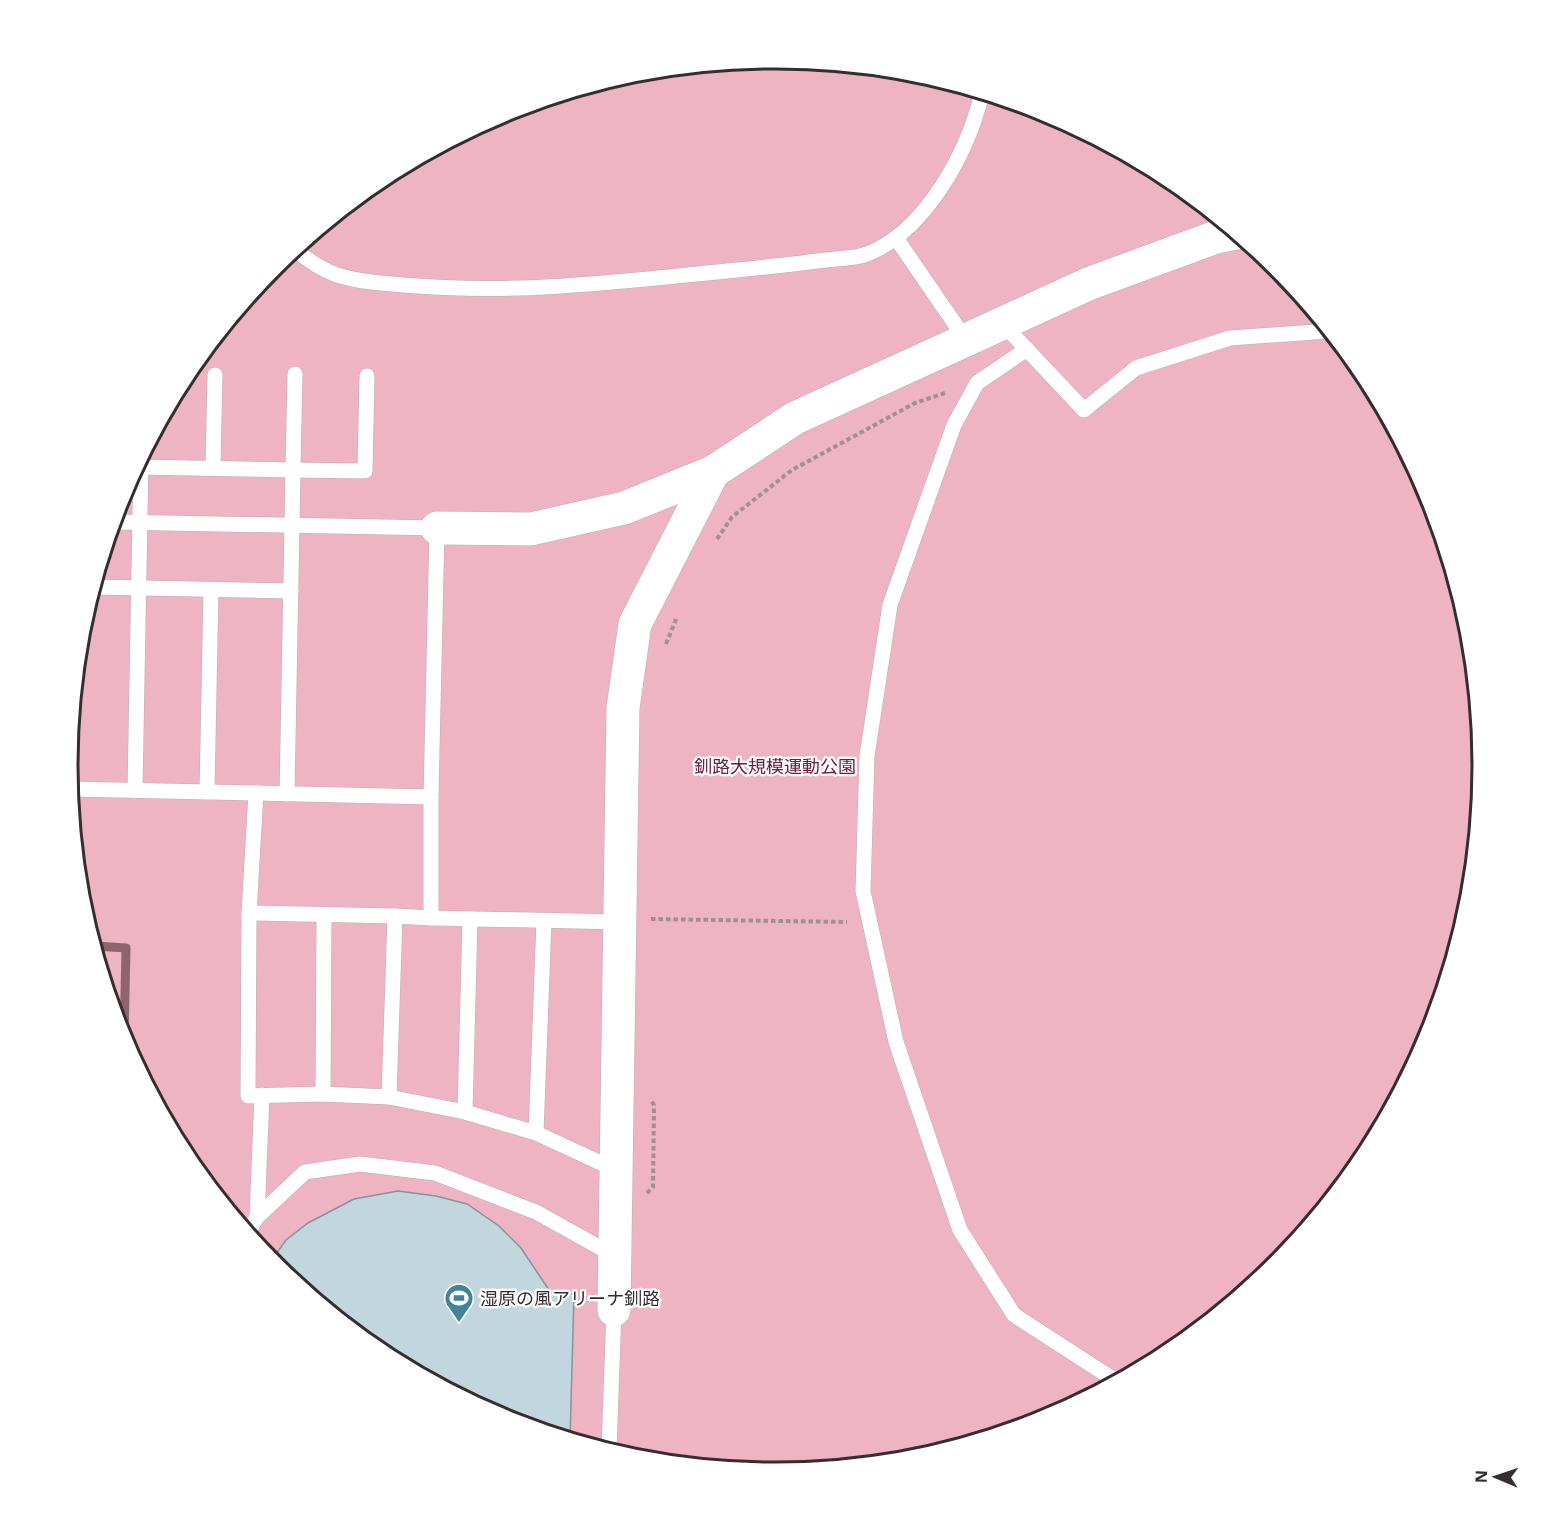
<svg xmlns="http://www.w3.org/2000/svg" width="1550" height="1531" font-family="'Open Sans','Noto Sans JP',sans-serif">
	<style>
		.green { fill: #eeb4c4 }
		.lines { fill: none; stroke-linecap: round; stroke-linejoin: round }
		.stream { stroke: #8f636f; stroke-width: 9 }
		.building { fill: #c2d7dd; stroke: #81959b; stroke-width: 1.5 }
		.lane-casing { stroke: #c0acb1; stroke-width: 16 }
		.secondary-casing { stroke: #c0acb1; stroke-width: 34 }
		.path { stroke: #a09094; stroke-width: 4; stroke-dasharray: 4.5 3; stroke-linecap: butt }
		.lane { stroke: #fff; stroke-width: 15 }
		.secondary { stroke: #fff; stroke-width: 33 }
		.labels { text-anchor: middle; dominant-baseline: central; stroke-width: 4.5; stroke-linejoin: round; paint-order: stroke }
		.park-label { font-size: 18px; fill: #69203c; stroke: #fff }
		.poi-label { font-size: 18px; fill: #352d2f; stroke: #fff; text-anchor: start }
		.rim { fill: none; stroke: #352d2f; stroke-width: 3 }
	</style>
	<rect width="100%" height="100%" fill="#f9e3e9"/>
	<!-- green -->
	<circle class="green" cx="775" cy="765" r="705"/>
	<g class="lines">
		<!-- stream -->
		<polyline class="stream" points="95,946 126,948 124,1041"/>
	</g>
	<!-- building -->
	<polygon class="building" points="398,1191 436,1196 467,1204 499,1226 521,1248 551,1293 574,1294 570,1439 504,1419 382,1353 271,1261 286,1240 308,1223 354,1199"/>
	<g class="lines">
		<!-- lane casing -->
		<g class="lane-casing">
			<g id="lane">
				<polyline points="896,238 966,340"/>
				<path d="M 295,249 C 308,261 321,269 337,275 C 363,283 392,284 418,286 C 521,294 625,281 727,271 C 760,268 793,264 826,260 C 839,258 855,259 867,254 C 926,231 968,152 982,93"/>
				<polyline points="1002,323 1084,410 1136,368 1230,338 1329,331"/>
				<polyline points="1027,349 977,383 954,425 890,605 867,756 863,891 896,1042 960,1230 1014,1315 1116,1381"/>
				<polyline points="295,374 293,470 365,471 367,376"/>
				<polyline points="137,467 293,470 287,794"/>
				<polyline points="213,468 215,375"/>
				<polyline points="114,522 437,528 431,797 431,918 621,922"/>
				<polyline points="94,587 291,591"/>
				<polyline points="70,789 431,797"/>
				<polyline points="135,791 141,458"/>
				<polyline points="207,792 211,590"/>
				<polyline points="256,793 249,913 248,1096 323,1094 389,1097 465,1112 536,1133 616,1170"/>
				<polyline points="249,913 395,916"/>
				<polyline points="323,1094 324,915"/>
				<polyline points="389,1097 395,916 431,918"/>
				<polyline points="465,1112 470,920"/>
				<polyline points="536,1133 544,921"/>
				<polyline points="257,1217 305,1172 360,1164 435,1173 536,1212 615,1256"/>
				<polyline points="248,1232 257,1217 262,1095"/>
				<polyline points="609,1450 614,1310"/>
			</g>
		</g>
		<!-- secondary casing -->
		<g class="secondary-casing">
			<g id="secondary">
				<polyline points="437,528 531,529 624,508 713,472 795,418 966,340 1088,284 1216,237 1236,233"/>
				<polyline points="614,1310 623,708 635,624 713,472"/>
			</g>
		</g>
		<!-- path -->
		<g class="path">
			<polyline points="717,539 732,517 792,470 915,403 945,393"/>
			<polyline points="666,644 677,617"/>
			<polyline points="651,919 847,922"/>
			<polyline points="647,1193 653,1187 654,1105 650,1099"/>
		</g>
		<!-- lane -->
		<use href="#lane" class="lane"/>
		<!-- secondary -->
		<use href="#secondary" class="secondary"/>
	</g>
	<!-- icons -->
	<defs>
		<g id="stadium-pin" transform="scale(1.5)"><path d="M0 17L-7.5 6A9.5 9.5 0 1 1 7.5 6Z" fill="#428396" stroke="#fff"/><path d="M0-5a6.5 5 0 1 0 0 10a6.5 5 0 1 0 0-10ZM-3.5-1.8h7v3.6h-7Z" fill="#fff"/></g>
	</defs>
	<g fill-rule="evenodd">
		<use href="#stadium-pin" x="459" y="1298"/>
	</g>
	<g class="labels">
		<!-- park labels -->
		<g class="park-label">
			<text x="775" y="766">釧路大規模運動公園</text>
		</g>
		<!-- poi labels -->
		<g class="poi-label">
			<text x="480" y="1298">湿原の風アリーナ釧路</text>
		</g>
	</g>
	<!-- crop -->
	<path d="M0 0H1550V1531H0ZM774 69H776A696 696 0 0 1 1472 765V766A696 696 0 0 1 776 1462H774A696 696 0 0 1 78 766V765A696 696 0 0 1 774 69Z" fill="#fff" fill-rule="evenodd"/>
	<path class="rim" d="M774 69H776A696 696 0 0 1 1472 765V766A696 696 0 0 1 776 1462H774A696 696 0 0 1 78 766V765A696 696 0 0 1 774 69Z"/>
	<!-- north arrow -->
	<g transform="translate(1496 1477) rotate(272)" stroke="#ffffff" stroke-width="4.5" paint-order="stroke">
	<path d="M0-4.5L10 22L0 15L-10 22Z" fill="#352d2f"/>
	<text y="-9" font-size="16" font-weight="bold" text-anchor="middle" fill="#352d2f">N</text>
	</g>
</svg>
